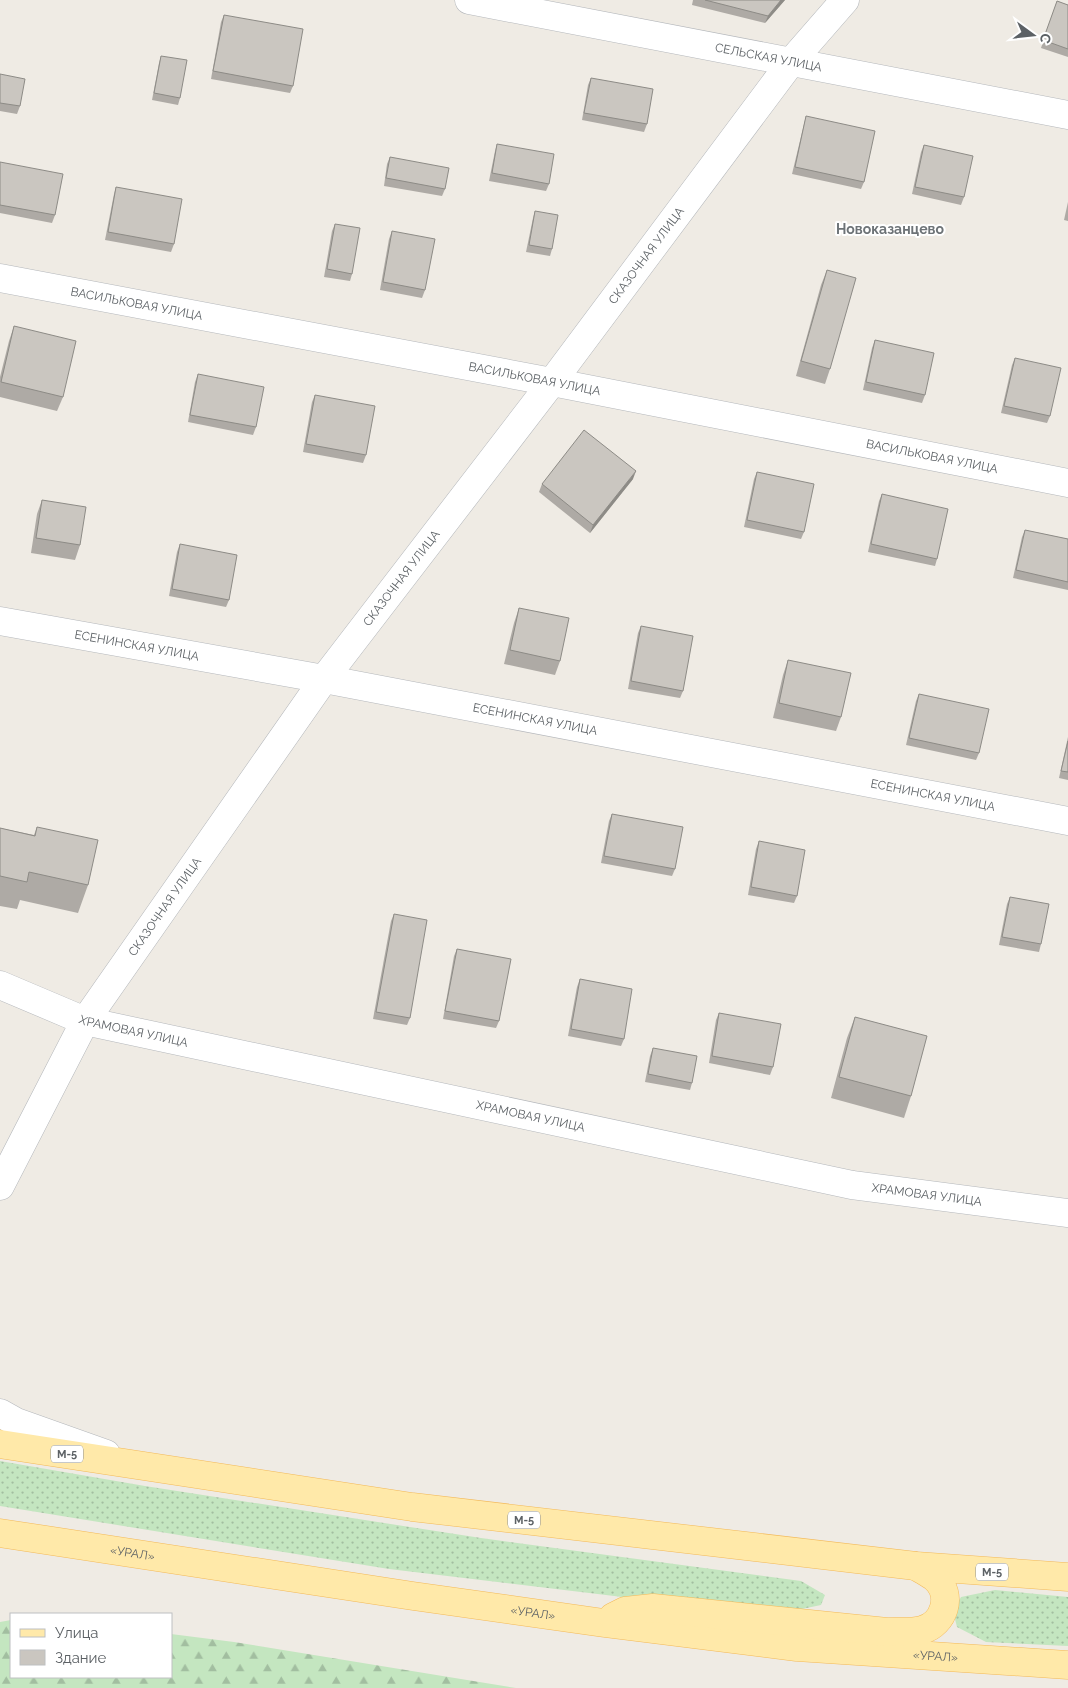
<svg xmlns="http://www.w3.org/2000/svg" width="1068" height="1688" font-family="Raleway,sans-serif">
	<style>
		.grass { fill: url(#grass-dots) }
		.forest { fill: url(#forest-firs) }
		.lines { fill: none; stroke-linecap: round; stroke-linejoin: round }
		.street-casing { stroke: #b4b7bb; stroke-width: 29 }
		.primary-casing { stroke: #f3b959; stroke-width: 29 }
		.street { stroke: #fff; stroke-width: 28 }
		.primary { stroke: #ffe9a9; stroke-width: 28 }
		.wall { fill: #aeaaa5 }
		.shaded-wall { fill: #8d8b86 }
		.building { fill: #cac6c0; stroke: #8d8b86 }
		.labels { text-anchor: middle; dominant-baseline: central; stroke-width: 4; stroke-linejoin: round; paint-order: stroke }
		.shield { fill: #fff; stroke: #8d9093; stroke-width: 1 }
		.shield-label { font-size: 11px; font-weight: bold; fill: #5c6165 }
		.street-label { font-size: 12px; fill: #5c6165; stroke: #fff }
		.neighbourhood-label { font-size: 14px; font-weight: bold; fill: #6d7377; stroke: #fff }
	</style>
	<defs>
		<pattern id="grass-dots" width="8" height="8" patternUnits="userSpaceOnUse" patternTransform="scale(1.25)"><rect width="8" height="8" fill="#c4e6c0"/><path d="M2 2h.1M6 6h.1" fill="none" stroke="#a2bea0" stroke-width="1.8" stroke-linecap="round"/></pattern>
		<pattern id="forest-firs" width="22" height="20" patternUnits="userSpaceOnUse" patternTransform="scale(1.25)"><rect width="22" height="20" fill="#c4e6c0"/><path d="M5 1l3.5 6h-7zM16 11l3.5 6h-7z" fill="#a2bea0"/></pattern>
	</defs>
	<rect width="100%" height="100%" fill="#efebe4"/>
	<!-- grass -->
	<g class="grass">
		<polygon points="0,1461 145,1486 481,1538 801,1581 825,1595 821,1605 773,1615 389,1569 0,1506"/>
		<polygon points="995,1590 1068,1597 1068,1646 986,1642 957,1627 953,1611 961,1597"/>
	</g>
	<!-- forest -->
	<polygon class="forest" points="11,1620 11,1677 171,1677 171,1634 234,1642 516,1688 0,1688 0,1622"/>
	<g class="lines">
		<!-- street casing -->
		<g class="street-casing">
			<g id="street">
				<path id="s1" d="M 469,0 L 1068,115"/>
				<path id="s2" d="M 0,278 L 552,382 L 1068,483"/>
				<path id="s3" d="M 0,621 L 324,679 L 1068,821"/>
				<path id="s4" d="M 0,985 L 85,1021 L 852,1185 L 1068,1213"/>
				<path id="s5" d="M 0,1186 L 85,1021 L 324,679 L 552,382 L 791,62 L 845,0"/>
				<polyline points="0,1413 16,1422 106,1454"/>
			</g>
		</g>
		<!-- primary casing -->
		<g class="primary-casing">
			<g id="primary">
				<polyline points="0,1444 412,1507 916,1566 1068,1577"/>
				<path id="s6" d="M 0,1533 L 413,1596 L 604,1623 L 797,1647 L 1068,1665"/>
				<path d="M 613,1617 L 625,1611 L 653,1608 L 887,1632 C 897,1631 911,1633 922,1630 C 944,1624 954,1595 935,1578 C 930,1574 922,1570 916,1566"/>
			</g>
		</g>
		<!-- street -->
		<use href="#street" class="street"/>
		<!-- primary -->
		<use href="#primary" class="primary"/>
	</g>
	<!-- wall -->
	<g class="wall">
		<polygon points="693,0 785,0 765,23 692,5"/>
		<polygon points="1057,1 1068,5 1068,57 1041,48"/>
		<polygon points="224,15 293,86 290,93 211,79 221,22"/>
		<polygon points="161,56 180,98 178,105 152,100 159,63"/>
		<polygon points="0,74 20,106 17,114 0,111"/>
		<polygon points="591,78 647,124 644,132 582,120 588,85"/>
		<polygon points="806,116 864,182 861,189 792,174 804,124"/>
		<polygon points="497,144 549,184 546,191 489,181 495,151"/>
		<polygon points="924,145 964,197 961,205 912,194 921,152"/>
		<polygon points="390,157 445,189 442,196 384,186 387,164"/>
		<polygon points="0,162 55,215 52,223 0,213"/>
		<polygon points="116,187 174,244 171,252 105,240 114,194"/>
		<polygon points="1068,202 1068,221 1064,220"/>
		<polygon points="535,211 552,249 550,256 526,252 533,218"/>
		<polygon points="335,224 352,274 350,281 324,277 332,231"/>
		<polygon points="392,231 425,290 422,298 380,290 389,239"/>
		<polygon points="827,270 830,369 825,384 796,376 821,285"/>
		<polygon points="14,326 63,397 57,411 0,397 0,377 9,341"/>
		<polygon points="875,340 925,395 922,403 863,390 872,348"/>
		<polygon points="1015,358 1050,416 1047,423 1001,413 1012,365"/>
		<polygon points="198,374 256,427 253,435 188,422 195,382"/>
		<polygon points="315,395 366,455 363,463 303,452 312,402"/>
		<polygon points="757,472 804,532 801,539 744,527 754,479"/>
		<polygon points="633,479 590,533 539,492 542,484"/>
		<polygon points="882,494 937,559 935,566 868,552 879,501"/>
		<polygon points="42,500 80,545 75,560 31,553 37,514"/>
		<polygon points="1025,530 1068,539 1068,590 1013,578 1022,537"/>
		<polygon points="180,544 229,600 226,607 169,596 177,552"/>
		<polygon points="519,608 560,661 555,675 504,664 514,623"/>
		<polygon points="641,626 683,691 680,698 628,689 638,633"/>
		<polygon points="788,660 841,717 836,731 773,718 783,675"/>
		<polygon points="919,694 979,753 976,760 906,745 916,701"/>
		<polygon points="1068,737 1068,780 1059,778"/>
		<polygon points="612,814 675,869 672,876 601,863 609,821"/>
		<polygon points="37,827 88,885 78,913 20,900 17,909 0,906 0,828 34,835"/>
		<polygon points="759,841 797,896 794,903 748,895 756,849"/>
		<polygon points="1010,897 1041,944 1039,952 999,945 1007,904"/>
		<polygon points="394,914 410,1018 407,1025 373,1019 391,921"/>
		<polygon points="457,949 499,1021 496,1028 443,1019 454,956"/>
		<polygon points="580,979 624,1039 621,1046 568,1036 577,987"/>
		<polygon points="719,1013 773,1067 770,1075 709,1063 716,1020"/>
		<polygon points="855,1017 911,1096 904,1118 831,1098 847,1038"/>
		<polygon points="653,1048 692,1083 690,1090 645,1082 650,1056"/>
	</g>
	<!-- shaded-wall -->
	<g class="shaded-wall">
		<polygon points="781,0 785,0 765,23 768,16"/>
		<polygon points="636,471 633,479 590,533 593,525"/>
	</g>
	<!-- building -->
	<g class="building">
		<polygon points="705,0 781,0 768,16"/>
		<polygon points="1057,1 1068,5 1068,49 1043,40"/>
		<polygon points="224,15 303,29 293,86 213,71"/>
		<polygon points="161,56 187,60 180,98 154,93"/>
		<polygon points="0,74 25,79 20,106 0,103"/>
		<polygon points="591,78 653,89 647,124 584,113"/>
		<polygon points="806,116 875,131 864,182 795,167"/>
		<polygon points="497,144 554,154 549,184 492,173"/>
		<polygon points="924,145 973,156 964,197 915,187"/>
		<polygon points="390,157 449,168 445,189 386,178"/>
		<polygon points="0,162 63,174 55,215 0,205"/>
		<polygon points="116,187 182,199 174,244 108,232"/>
		<polygon points="535,211 558,215 552,249 529,245"/>
		<polygon points="335,224 360,228 352,274 327,269"/>
		<polygon points="392,231 435,239 425,290 383,282"/>
		<polygon points="827,270 856,278 830,369 801,361"/>
		<polygon points="14,326 76,341 63,397 1,382"/>
		<polygon points="875,340 934,353 925,395 866,382"/>
		<polygon points="1015,358 1061,368 1050,416 1004,406"/>
		<polygon points="198,374 264,387 256,427 190,415"/>
		<polygon points="315,395 375,406 366,455 306,444"/>
		<polygon points="584,430 636,471 593,525 542,484"/>
		<polygon points="757,472 814,484 804,532 747,520"/>
		<polygon points="882,494 948,509 937,559 871,544"/>
		<polygon points="42,500 86,507 80,545 36,538"/>
		<polygon points="1025,530 1068,539 1068,582 1016,570"/>
		<polygon points="180,544 237,555 229,600 172,589"/>
		<polygon points="519,608 569,618 560,661 510,650"/>
		<polygon points="641,626 693,636 683,691 631,681"/>
		<polygon points="788,660 851,673 841,717 779,703"/>
		<polygon points="919,694 989,709 979,753 909,738"/>
		<polygon points="1068,741 1068,772 1061,771"/>
		<polygon points="612,814 683,827 675,869 604,856"/>
		<polygon points="37,827 98,840 88,885 29,872 27,882 0,876 0,828 35,836"/>
		<polygon points="759,841 805,850 797,896 751,887"/>
		<polygon points="1010,897 1049,904 1041,944 1002,937"/>
		<polygon points="394,914 427,920 410,1018 376,1012"/>
		<polygon points="457,949 511,959 499,1021 445,1011"/>
		<polygon points="580,979 632,989 624,1039 571,1029"/>
		<polygon points="719,1013 781,1024 773,1067 712,1056"/>
		<polygon points="855,1017 927,1036 911,1096 839,1077"/>
		<polygon points="653,1048 697,1056 692,1083 648,1074"/>
	</g>
	<g class="labels">
		<!-- shield labels -->
		<g class="shield">
			<rect x="51" y="1445.5" width="32" height="17" rx="4"/>
			<rect x="508" y="1511.5" width="32" height="17" rx="4"/>
			<rect x="976" y="1563.5" width="32" height="17" rx="4"/>
		</g>
		<g class="shield-label">
			<text x="67" y="1454">М-5</text>
			<text x="524" y="1520">М-5</text>
			<text x="992" y="1572">М-5</text>
		</g>
		<!-- street labels -->
		<g class="street-label">
			<text stroke="none"><textPath href="#s1" startOffset="305">СЕЛЬСКАЯ УЛИЦА</textPath></text>
			<text stroke="none"><textPath href="#s5" startOffset="1135">СКАЗОЧНАЯ УЛИЦА</textPath></text>
			<text stroke="none"><textPath href="#s2" startOffset="139">ВАСИЛЬКОВАЯ УЛИЦА</textPath></text>
			<text stroke="none"><textPath href="#s2" startOffset="544">ВАСИЛЬКОВАЯ УЛИЦА</textPath></text>
			<text stroke="none"><textPath href="#s2" startOffset="949">ВАСИЛЬКОВАЯ УЛИЦА</textPath></text>
			<text stroke="none"><textPath href="#s5" startOffset="730">СКАЗОЧНАЯ УЛИЦА</textPath></text>
			<text stroke="none"><textPath href="#s3" startOffset="139">ЕСЕНИНСКАЯ УЛИЦА</textPath></text>
			<text stroke="none"><textPath href="#s3" startOffset="544">ЕСЕНИНСКАЯ УЛИЦА</textPath></text>
			<text stroke="none"><textPath href="#s3" startOffset="949">ЕСЕНИНСКАЯ УЛИЦА</textPath></text>
			<text stroke="none"><textPath href="#s5" startOffset="325">СКАЗОЧНАЯ УЛИЦА</textPath></text>
			<text stroke="none"><textPath href="#s4" startOffset="142">ХРАМОВАЯ УЛИЦА</textPath></text>
			<text stroke="none"><textPath href="#s4" startOffset="548">ХРАМОВАЯ УЛИЦА</textPath></text>
			<text stroke="none"><textPath href="#s4" startOffset="952">ХРАМОВАЯ УЛИЦА</textPath></text>
			<text stroke="none"><textPath href="#s6" startOffset="134">«УРАЛ»</textPath></text>
			<text stroke="none"><textPath href="#s6" startOffset="539">«УРАЛ»</textPath></text>
			<text stroke="none"><textPath href="#s6" startOffset="944">«УРАЛ»</textPath></text>
		</g>
		<!-- neighbourhood labels -->
		<g class="neighbourhood-label">
			<text x="890" y="229">Новоказанцево</text>
		</g>
	</g>
	<!-- legend -->
	<rect x="10" y="1613" width="162" height="65" fill="#ffffff" stroke="#bec0c1"/>
	<rect x="20" y="1629" width="25" height="8" fill="#ffe9a9" stroke="#bec0c1"/>
	<text x="55" y="1638" font-size="15" fill="#5c6165">Улица</text>
	<rect x="20" y="1650" width="25" height="15" fill="#cac6c0" stroke="#bec0c1"/>
	<text x="55" y="1663" font-size="15" fill="#5c6165">Здание</text>
	<!-- north arrow -->
	<g transform="translate(1033 35) rotate(105)" stroke="#ffffff" stroke-width="4" paint-order="stroke">
	<path d="M0-4L9 19L0 12L-9 19Z" fill="#5c6165"/>
	<text y="-8" font-size="14" font-weight="bold" text-anchor="middle" fill="#5c6165">С</text>
	</g>
</svg>
